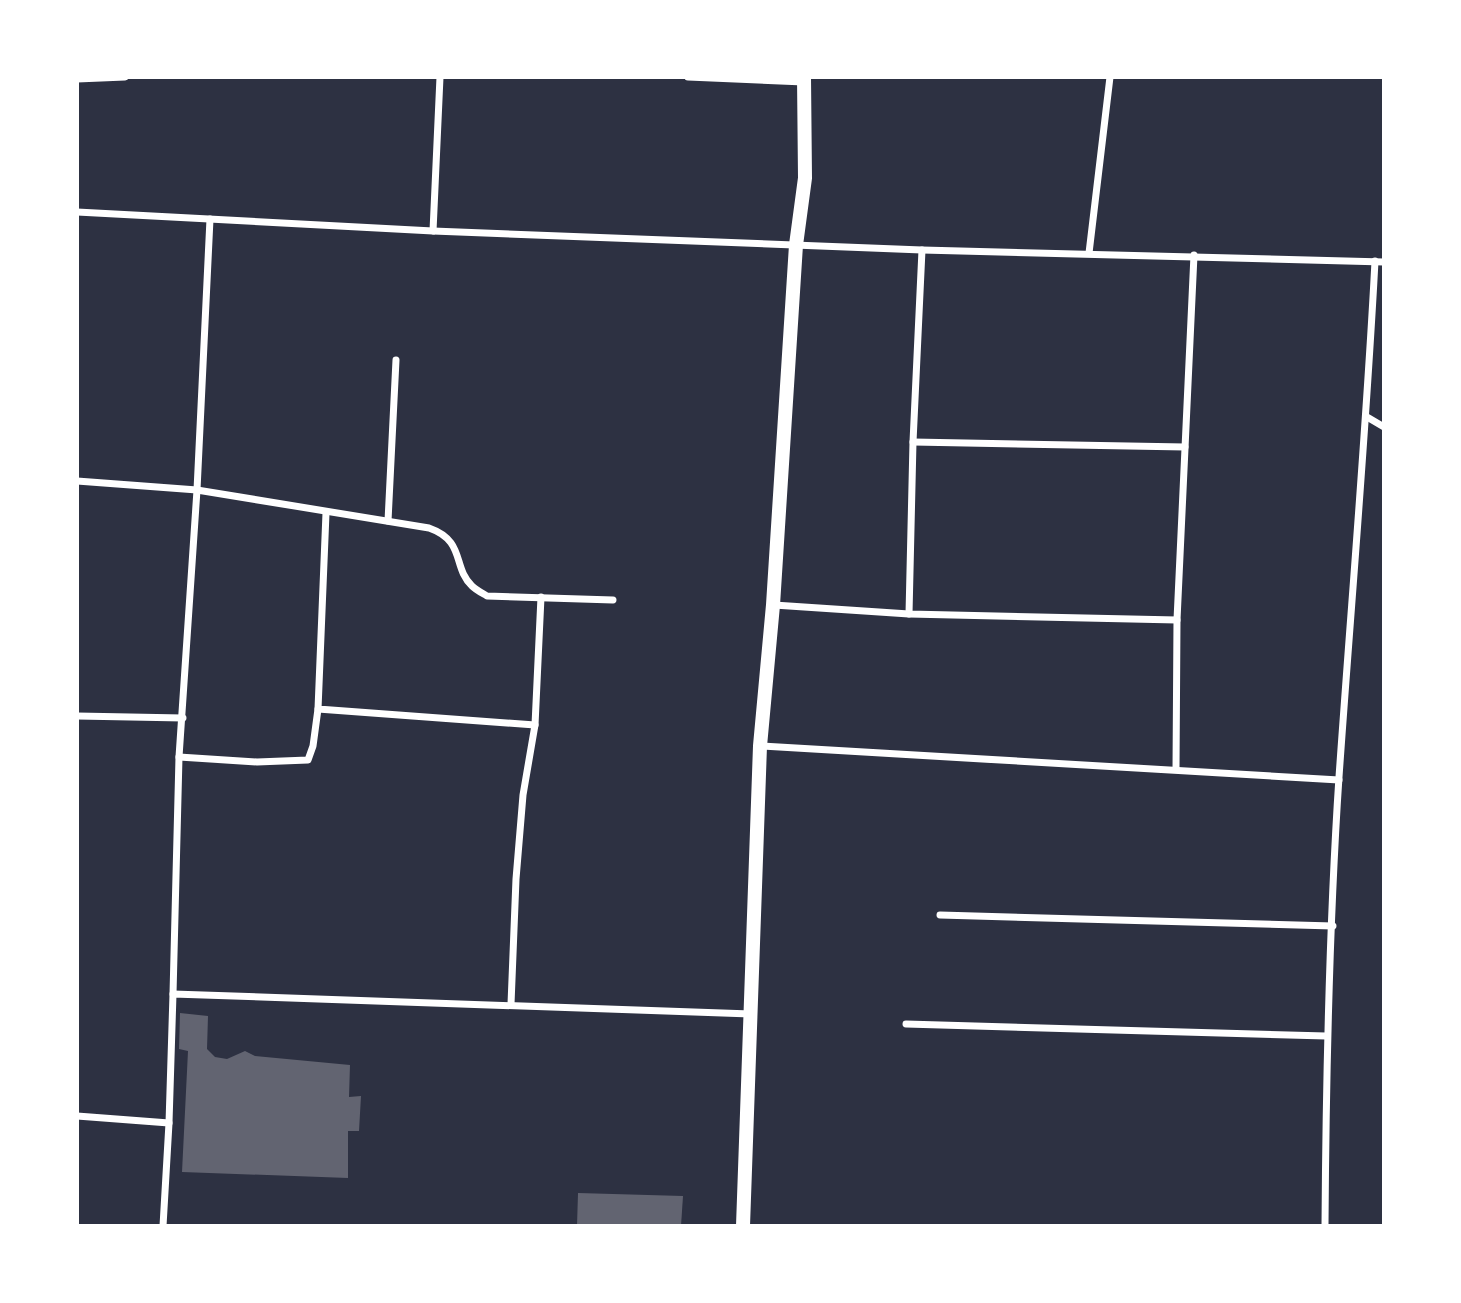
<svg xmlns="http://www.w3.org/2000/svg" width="1461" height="1303" font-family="Ubuntu,sans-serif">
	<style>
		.building { fill: #626471 }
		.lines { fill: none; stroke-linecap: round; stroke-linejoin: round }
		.minor { stroke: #fff; stroke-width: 7 }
		.secondary { stroke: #fff; stroke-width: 14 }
	</style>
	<rect width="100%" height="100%" fill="#2d3142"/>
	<!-- building -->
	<g class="building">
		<polygon points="180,1013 208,1016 207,1049 215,1057 227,1059 245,1051 255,1056 350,1065 349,1097 361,1096 359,1131 348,1131 348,1178 182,1172 188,1051 179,1049"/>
		<polygon points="578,1193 683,1196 681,1226 577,1226"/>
	</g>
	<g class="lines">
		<!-- minor -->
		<g class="minor">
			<polyline points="688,77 804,82"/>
			<polyline points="77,79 125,77"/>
			<polyline points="77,212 433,231 922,250 1384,262"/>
			<polyline points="433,231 440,77"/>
			<polyline points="1089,253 1110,77"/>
			<polyline points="1367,417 1384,427"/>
			<polyline points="913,442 1185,447"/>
			<path d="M 77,481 L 197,490 L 429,528 C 466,541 452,567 472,586 C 476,590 482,593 487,596 L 613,600"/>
			<polyline points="326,513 318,709 535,725"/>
			<polyline points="388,521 396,360"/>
			<polyline points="774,605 909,614 1177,620 1194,255"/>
			<polyline points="909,614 913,442 922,250"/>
			<polyline points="77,716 183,718"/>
			<polyline points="761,746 1339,780"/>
			<polyline points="179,757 257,762 308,760 313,746 318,709"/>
			<polyline points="1176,769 1177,620"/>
			<polyline points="940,915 1333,926"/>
			<polyline points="173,994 179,757 197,490 210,219"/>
			<polyline points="511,1004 516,879 523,795 535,725 541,597"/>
			<polyline points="906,1024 1326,1036"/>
			<polyline points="77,1116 169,1123 173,994 751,1014"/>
			<polyline points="163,1226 169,1123"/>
			<path d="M 1325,1226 C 1326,1077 1329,927 1339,777 C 1351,605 1366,434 1375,261"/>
		</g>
		<!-- secondary -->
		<polyline class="secondary" points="743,1226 760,746 773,605 796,245 805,178 804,77"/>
	</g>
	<!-- border -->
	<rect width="1461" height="1303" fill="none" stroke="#ffffff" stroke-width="158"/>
</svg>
